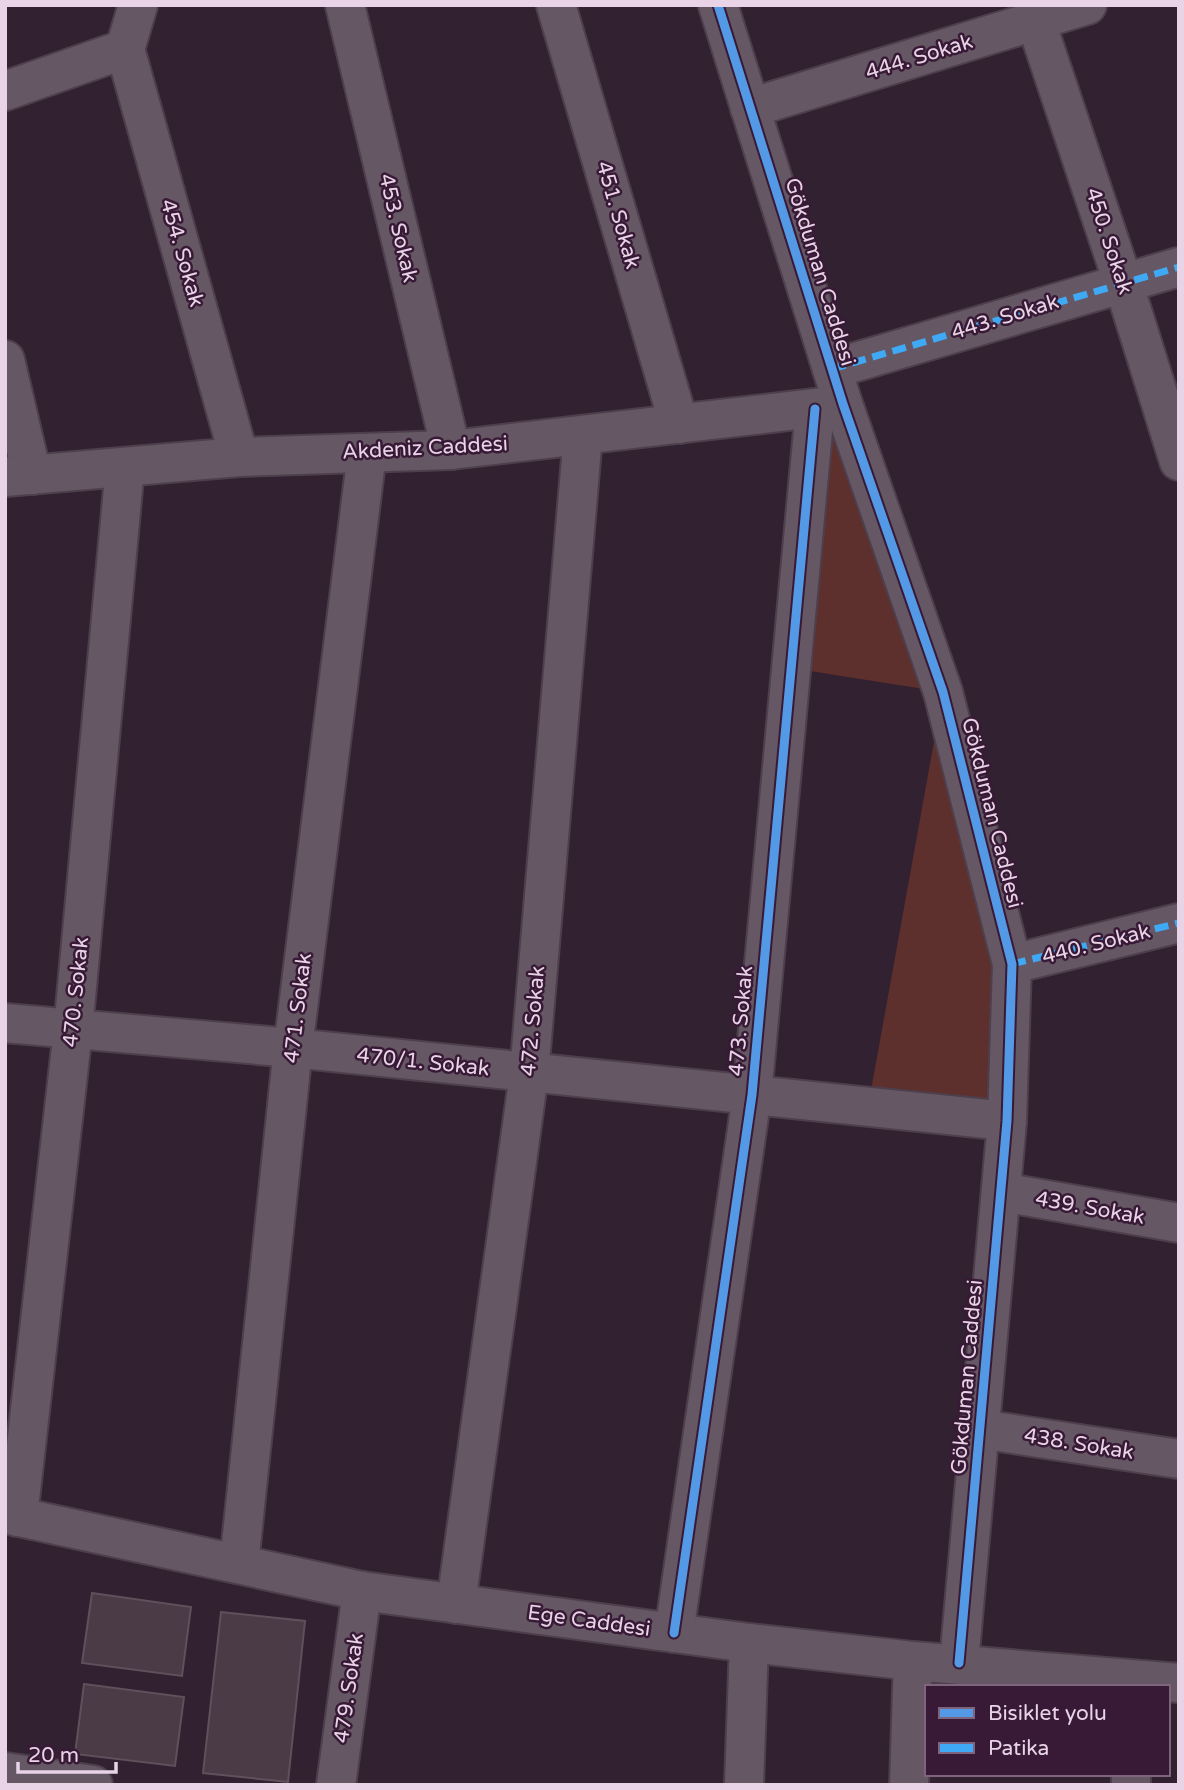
<svg xmlns="http://www.w3.org/2000/svg" width="1184" height="1790" font-family="'Varela Round',sans-serif">
	<style>
		.green { fill: #5e302d }
		.building { fill: #4b3b47; stroke: #60505b; stroke-width: 2 }
		.lines { fill: none; stroke-linecap: round; stroke-linejoin: round }
		.minor-casing { stroke: #4e3f4d; stroke-width: 42 }
		.minor { stroke: #655764; stroke-width: 38 }
		.quiet { stroke: #3fa9f5; stroke-width: 7; stroke-dasharray: 14 7; stroke-linecap: butt }
		.cycleway-casing { stroke: #381a37; stroke-width: 13 }
		.cycleway { stroke: #5399e6; stroke-width: 9 }
		.labels { text-anchor: middle; dominant-baseline: central; stroke-width: 5; stroke-linejoin: round; paint-order: stroke }
		.street-label { font-size: 21px; fill: #e8d4e6; stroke: #381a37 }
	</style>
	<rect width="100%" height="100%" fill="#312131"/>
	<!-- green -->
	<polygon class="green" points="843,404 943,692 1021,962 1007,1121 868,1107 943,692 791,668 815,409"/>
	<!-- building -->
	<g class="building">
		<polygon points="92,1593 191,1607 182,1676 82,1663"/>
		<polygon points="221,1612 305,1621 288,1782 203,1773"/>
		<polygon points="84,1684 184,1697 175,1766 75,1754"/>
	</g>
	<g class="lines">
		<!-- minor casing -->
		<g class="minor-casing">
			<g id="minor">
				<polyline points="345,5 451,450"/>
				<polyline points="556,5 679,424"/>
				<polyline points="718,5 843,404 943,692 1012,964 1007,1121 959,1663"/>
				<polyline points="1036,22 1123,282 1179,461"/>
				<polyline points="125,49 239,457"/>
				<polyline points="125,49 138,5"/>
				<polyline points="5,91 125,49"/>
				<polyline points="750,108 1087,5"/>
				<polyline points="5,360 32,475"/>
				<polyline points="832,369 1179,267"/>
				<polyline points="5,477 239,457 451,450 840,405"/>
				<polyline points="1012,964 1179,923"/>
				<polyline points="5,1023 293,1048 1007,1121"/>
				<polyline points="1002,1192 1179,1223"/>
				<polyline points="980,1429 1179,1459"/>
				<polyline points="5,1514 362,1591 749,1643 913,1661 1179,1683"/>
				<polyline points="18,1517 73,1030 125,467"/>
				<polyline points="239,1564 293,1048 367,453"/>
				<polyline points="456,1604 529,1074 583,435"/>
				<polyline points="674,1633 752,1095 815,409"/>
				<polyline points="5,1772 93,1785"/>
				<polyline points="336,1785 362,1591"/>
				<polyline points="744,1785 749,1643"/>
				<polyline points="909,1785 913,1661"/>
				<polyline points="1131,1785 1131,1774"/>
			</g>
		</g>
		<!-- minor -->
		<use href="#minor" class="minor"/>
		<!-- quiet -->
		<g class="quiet">
			<polyline points="832,369 1179,267"/>
			<polyline points="1012,964 1179,923"/>
		</g>
		<!-- cycleway casing -->
		<g class="cycleway-casing">
			<g id="cycleway">
				<polyline points="718,5 843,404 943,692 1012,964 1007,1121 959,1663"/>
				<polyline points="674,1633 752,1095 815,409"/>
			</g>
		</g>
		<!-- cycleway -->
		<use href="#cycleway" class="cycleway"/>
	</g>
	<g class="labels">
		<!-- street labels -->
		<g class="street-label">
			<text transform="translate(919 57) rotate(-17)">444. Sokak</text>
			<text transform="translate(618 215) rotate(74)">451. Sokak</text>
			<text transform="translate(398 228) rotate(77)">453. Sokak</text>
			<text transform="translate(1109 241) rotate(72)">450. Sokak</text>
			<text transform="translate(182 253) rotate(74)">454. Sokak</text>
			<text transform="translate(820 272) rotate(73)">Gökduman Caddesi</text>
			<text transform="translate(1005 317) rotate(-17)">443. Sokak</text>
			<text transform="translate(425 448) rotate(-3)">Akdeniz Caddesi</text>
			<text transform="translate(992 813) rotate(76)">Gökduman Caddesi</text>
			<text transform="translate(1096 944) rotate(-14)">440. Sokak</text>
			<text transform="translate(76 992) rotate(-84)">470. Sokak</text>
			<text transform="translate(298 1008) rotate(-83)">471. Sokak</text>
			<text transform="translate(533 1021) rotate(-85)">472. Sokak</text>
			<text transform="translate(741 1021) rotate(-85)">473. Sokak</text>
			<text transform="translate(423 1062) rotate(6)">470/1. Sokak</text>
			<text transform="translate(1090 1208) rotate(10)">439. Sokak</text>
			<text transform="translate(967 1377) rotate(-85)">Gökduman Caddesi</text>
			<text transform="translate(1079 1444) rotate(9)">438. Sokak</text>
			<text transform="translate(589 1621) rotate(8)">Ege Caddesi</text>
			<text transform="translate(349 1688) rotate(-82)">479. Sokak</text>
		</g>
	</g>
	<!-- border -->
	<rect width="1184" height="1790" fill="none" stroke="#e8d4e6" stroke-width="14"/>
	<!-- legend -->
	<rect x="925" y="1685" width="245" height="91" fill="#381a37" stroke="#7e647d" stroke-width="2"/>
	<rect x="939" y="1708" width="35" height="10" fill="#5399e6" stroke="#7e647d" stroke-width="2"/>
	<text x="988" y="1720" font-size="21" fill="#e8d4e6">Bisiklet yolu</text>
	<rect x="939" y="1743" width="35" height="10" fill="#3fa9f5" stroke="#7e647d" stroke-width="2"/>
	<text x="988" y="1755" font-size="21" fill="#e8d4e6">Patika</text>
	<!-- scale -->
	<path d="M18 1762v10h98v-10" fill="none" stroke="#e8d4e6" stroke-width="3.5"/>
	<text x="28" y="1762" font-size="21" fill="#e8d4e6" stroke="#381a37" stroke-width="5" paint-order="stroke">20 m</text>
</svg>
